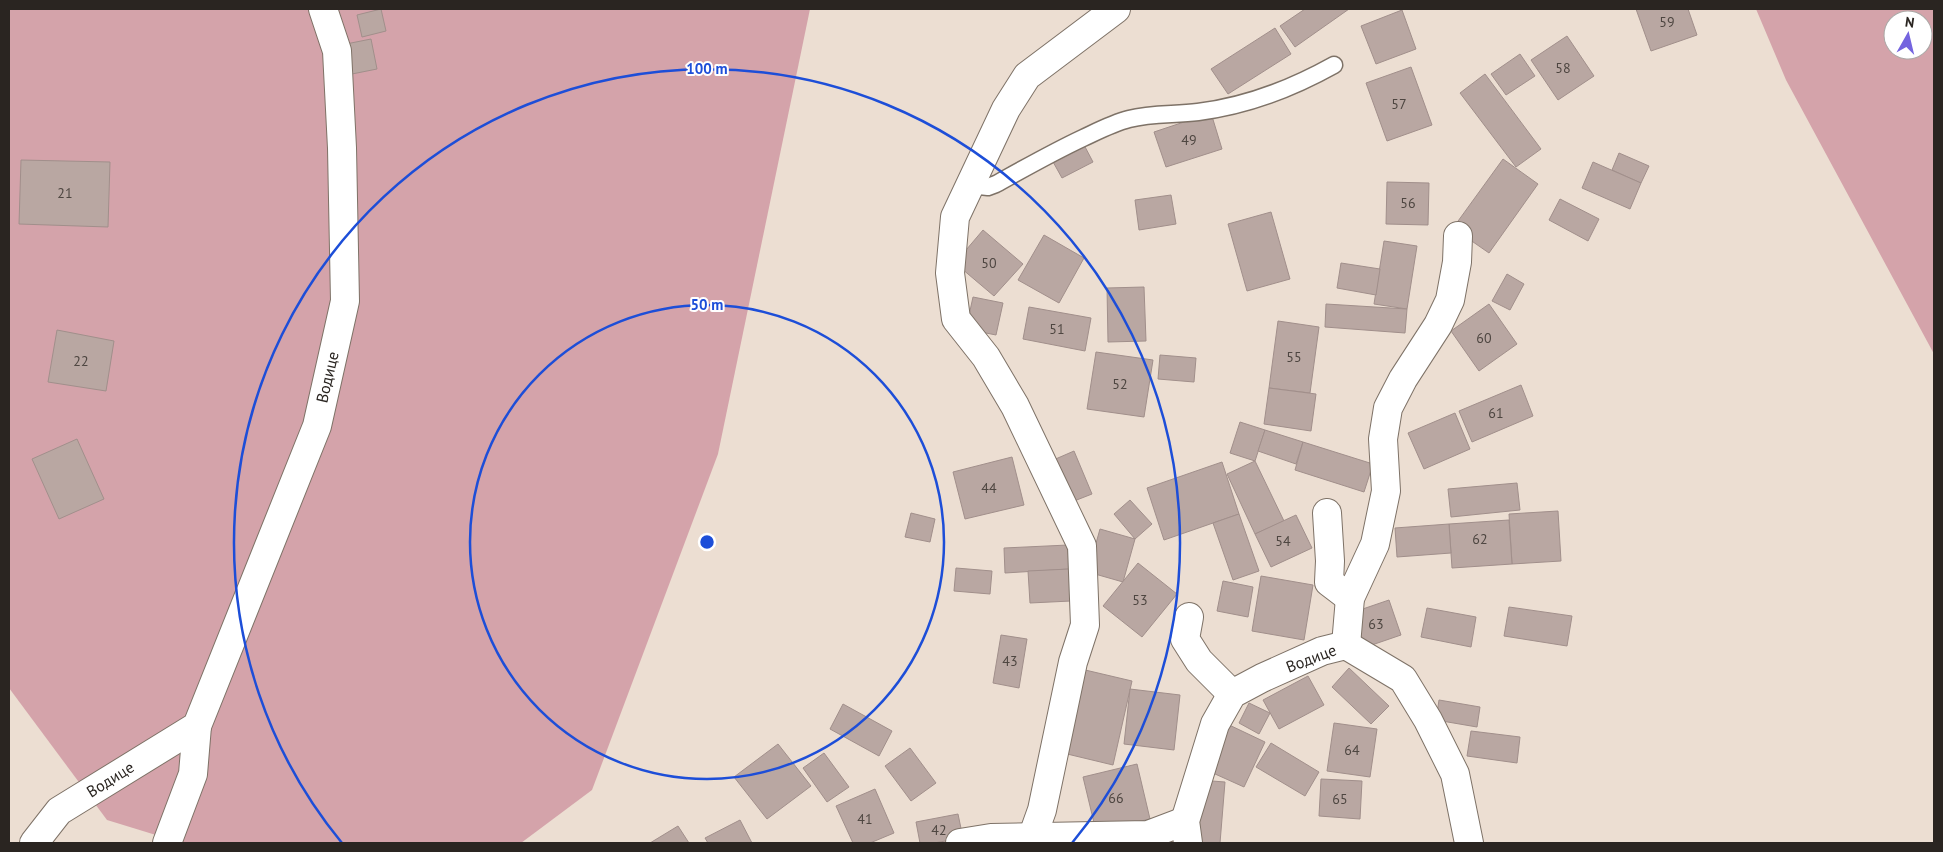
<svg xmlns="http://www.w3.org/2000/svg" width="1943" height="852" font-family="'PT Sans',sans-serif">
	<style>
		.green { fill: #d4a3aa; fill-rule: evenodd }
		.building { fill: #b9a7a2; stroke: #a18f8b }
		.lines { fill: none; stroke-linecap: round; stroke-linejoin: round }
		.lane-casing { stroke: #7e7267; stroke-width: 19 }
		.street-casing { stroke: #7e7267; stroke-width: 30 }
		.lane { stroke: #fff; stroke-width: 16 }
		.street { stroke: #fff; stroke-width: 28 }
		.ring { fill: none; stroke: #1d4ed8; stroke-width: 2.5 }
		.labels { text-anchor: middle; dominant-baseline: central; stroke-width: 4; stroke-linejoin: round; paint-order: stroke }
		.number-label { font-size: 14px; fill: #4e4641 }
		.street-label { font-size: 16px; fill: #2a2521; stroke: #fff }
		.centre { fill: #1d4ed8; stroke: #fff; stroke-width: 2.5 }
		.ring-label { font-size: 15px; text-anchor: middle; font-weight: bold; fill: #1d4ed8; stroke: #fff; stroke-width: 4; stroke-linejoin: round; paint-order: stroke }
	</style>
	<rect width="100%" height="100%" fill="#ecded2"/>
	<!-- green -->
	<g class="green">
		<polygon points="9,9 810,9 718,454 592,790 521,843 182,843 107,820 9,688"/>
		<path d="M 1756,9 L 1934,9 L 1934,354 L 1786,80 ZM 1893,20 L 1923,20 L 1923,50 L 1893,50 Z"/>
	</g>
	<!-- building -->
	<g class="building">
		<polygon points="381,9 386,31 362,37 357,15"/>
		<polygon points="1305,9 1349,9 1295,47 1280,26"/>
		<polygon points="1636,9 1688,9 1697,35 1651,51"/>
		<polygon points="1402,10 1416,49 1376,64 1361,26"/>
		<polygon points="1275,28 1291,54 1228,94 1211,69"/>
		<polygon points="1567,36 1594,76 1558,100 1531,60"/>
		<polygon points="371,39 377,69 352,74 346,44"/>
		<polygon points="1520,54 1535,76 1506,95 1491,74"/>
		<polygon points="1411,67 1432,125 1387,141 1366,83"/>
		<polygon points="1485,74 1541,149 1516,167 1460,93"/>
		<polygon points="1211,113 1222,149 1166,167 1154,132"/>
		<polygon points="1083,143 1093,162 1062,178 1052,160"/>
		<polygon points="1619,153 1649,166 1641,183 1612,170"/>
		<polygon points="1503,159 1538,184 1489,253 1453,228"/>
		<polygon points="21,160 110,162 108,227 19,224"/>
		<polygon points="1593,162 1641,183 1630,209 1582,188"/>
		<polygon points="1387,182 1429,183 1428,225 1386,224"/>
		<polygon points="1171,195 1176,224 1139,230 1135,200"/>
		<polygon points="1560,199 1599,219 1588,241 1549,220"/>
		<polygon points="1271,212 1290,279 1247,291 1228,224"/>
		<polygon points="983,230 1023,264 994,296 955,263"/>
		<polygon points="1044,235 1084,258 1059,303 1018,280"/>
		<polygon points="1384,241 1417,246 1407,309 1374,304"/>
		<polygon points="1341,263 1380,269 1376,295 1337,288"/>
		<polygon points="1507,274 1524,284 1510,310 1492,301"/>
		<polygon points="1144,287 1146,341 1108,342 1107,288"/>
		<polygon points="973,297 1003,303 996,335 966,329"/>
		<polygon points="1326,304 1407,309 1405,333 1325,327"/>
		<polygon points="1489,304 1517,344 1479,371 1451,331"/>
		<polygon points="1029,307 1091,318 1085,351 1023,339"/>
		<polygon points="1278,321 1319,327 1310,393 1269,388"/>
		<polygon points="57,330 114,341 106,391 48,382"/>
		<polygon points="1096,352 1153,360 1144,417 1087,409"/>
		<polygon points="1160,355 1196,358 1194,382 1158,379"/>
		<polygon points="1521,385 1533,416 1472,442 1459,411"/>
		<polygon points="1269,388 1316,394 1311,431 1264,424"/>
		<polygon points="1455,413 1470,449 1424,469 1408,433"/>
		<polygon points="1240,422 1265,430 1255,461 1230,453"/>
		<polygon points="1265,430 1303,442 1296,464 1258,451"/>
		<polygon points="77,439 104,499 59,519 32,459"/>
		<polygon points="1303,442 1373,464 1364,492 1295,470"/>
		<polygon points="1074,451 1092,494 1069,503 1051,461"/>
		<polygon points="1012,457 1024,505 965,519 953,472"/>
		<polygon points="1255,461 1284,521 1255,534 1227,474"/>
		<polygon points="1222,462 1239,514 1164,540 1147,488"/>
		<polygon points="1517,483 1520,510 1451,517 1448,489"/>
		<polygon points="1130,500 1152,524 1135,539 1114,514"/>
		<polygon points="1558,511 1561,561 1512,564 1509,514"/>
		<polygon points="911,513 935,519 930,542 905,537"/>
		<polygon points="1239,514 1259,571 1233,580 1213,523"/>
		<polygon points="1296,515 1312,548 1271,567 1255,534"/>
		<polygon points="1509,520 1512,564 1452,568 1449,524"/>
		<polygon points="1449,524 1451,553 1397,557 1395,528"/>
		<polygon points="1100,529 1135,539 1123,582 1088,572"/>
		<polygon points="1068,545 1069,569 1005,573 1004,548"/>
		<polygon points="1138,563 1177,594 1142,637 1103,606"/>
		<polygon points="956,568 992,571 990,594 954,591"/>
		<polygon points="1069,569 1071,601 1030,603 1028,571"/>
		<polygon points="1261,576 1313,585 1304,640 1252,631"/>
		<polygon points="1223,581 1253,587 1248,617 1217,611"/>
		<polygon points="1389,600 1401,635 1363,648 1351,613"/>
		<polygon points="1509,607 1572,616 1567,646 1504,636"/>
		<polygon points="1427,608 1476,617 1471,647 1421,637"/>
		<polygon points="1001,635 1027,639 1019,688 993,683"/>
		<polygon points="1349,668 1389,706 1371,724 1332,687"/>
		<polygon points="1081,669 1132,681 1113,765 1063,753"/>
		<polygon points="1308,676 1324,705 1279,729 1263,700"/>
		<polygon points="1130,689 1180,695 1174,750 1124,744"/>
		<polygon points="1439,700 1480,707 1477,727 1436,720"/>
		<polygon points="1249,703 1270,713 1259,734 1239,723"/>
		<polygon points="843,704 892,731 879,756 830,729"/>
		<polygon points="1225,723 1265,742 1244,787 1204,769"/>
		<polygon points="1334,723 1377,729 1370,777 1327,771"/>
		<polygon points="1471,731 1520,737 1517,763 1467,756"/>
		<polygon points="1271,743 1319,772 1305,796 1256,767"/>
		<polygon points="778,744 811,786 767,819 734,777"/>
		<polygon points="910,748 936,783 911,801 885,766"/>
		<polygon points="824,753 849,787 827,802 803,768"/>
		<polygon points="1137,764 1150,819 1096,831 1083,777"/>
		<polygon points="1321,779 1362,781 1360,819 1319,816"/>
		<polygon points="1199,780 1225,782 1220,843 1194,843"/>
		<polygon points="875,789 894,833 870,843 853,843 836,806"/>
		<polygon points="958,814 963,838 934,843 920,843 916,822"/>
		<polygon points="740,820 752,843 708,843 705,838"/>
		<polygon points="678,826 689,843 650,843"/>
	</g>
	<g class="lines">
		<!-- lane casing -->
		<g class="lane-casing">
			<path id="lane" d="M 970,185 L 988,187 L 996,184 C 1025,168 1053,152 1083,138 C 1098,131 1113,123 1129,119 C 1152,113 1175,115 1198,112 C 1247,106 1291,89 1334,65"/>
		</g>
		<!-- street casing -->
		<g class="street-casing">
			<g id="street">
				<polyline points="1327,513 1330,561 1329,582 1350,598"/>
				<polyline points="1189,617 1185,639 1199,661 1232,694"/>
				<polyline points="1346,645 1350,598 1375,544 1386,491 1383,439 1388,408 1403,379 1438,325 1450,300 1457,262 1458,236"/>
				<polyline points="1032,838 1042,810 1073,662 1085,625 1082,546 1015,406 986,357 956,319 950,273 955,217 1006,109 1027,76 1116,9"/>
				<polyline points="34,843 59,811 197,726 317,426 345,301 342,148 337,51 323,9"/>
				<polyline points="167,843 193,774 197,726"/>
				<polyline points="960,843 991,838 1148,835 1185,821"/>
				<polyline points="1188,843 1185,821 1215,724 1232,694 1262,678 1322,651 1346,645 1403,679 1428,720 1455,774 1469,843"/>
			</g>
		</g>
		<!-- lane -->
		<use href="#lane" class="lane"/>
		<!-- street -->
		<use href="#street" class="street"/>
	</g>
	<!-- distance rings -->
	<g class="ring">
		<circle cx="707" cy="542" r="237"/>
		<path d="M342 843A473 473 0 1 1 1072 843"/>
	</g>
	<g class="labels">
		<!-- number labels -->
		<g class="number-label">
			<text x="1667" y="22">59</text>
			<text x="1563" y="68">58</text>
			<text x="1399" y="104">57</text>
			<text x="1189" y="140">49</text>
			<text x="65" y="193">21</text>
			<text x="1408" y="203">56</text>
			<text x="989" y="263">50</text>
			<text x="1057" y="329">51</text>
			<text x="1484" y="338">60</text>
			<text x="1294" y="357">55</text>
			<text x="81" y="361">22</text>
			<text x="1120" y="384">52</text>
			<text x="1496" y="413">61</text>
			<text x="989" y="488">44</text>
			<text x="1480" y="539">62</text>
			<text x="1283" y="541">54</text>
			<text x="1140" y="600">53</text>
			<text x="1376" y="624">63</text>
			<text x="1010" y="661">43</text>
			<text x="1352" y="750">64</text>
			<text x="1116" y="798">66</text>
			<text x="1340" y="799">65</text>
			<text x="865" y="819">41</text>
			<text x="939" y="830">42</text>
		</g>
		<!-- street labels -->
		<g class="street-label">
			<text transform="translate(327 377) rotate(-77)">Водице</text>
			<text transform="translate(1311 658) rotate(-21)">Водице</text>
			<text transform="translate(110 779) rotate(-32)">Водице</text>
		</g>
	</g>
	<circle cx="707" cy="542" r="8" class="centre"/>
	<g class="ring-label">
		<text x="707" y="74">100 m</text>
		<text x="707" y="310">50 m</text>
	</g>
	<!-- border -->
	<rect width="1943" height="852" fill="none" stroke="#2a2521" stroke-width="20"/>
	<!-- north arrow -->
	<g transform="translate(1908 35) rotate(8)"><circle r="24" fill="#ffffff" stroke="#aaa8a6"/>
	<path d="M0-4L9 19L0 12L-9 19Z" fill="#7464df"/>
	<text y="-8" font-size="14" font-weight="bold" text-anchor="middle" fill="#2a2521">N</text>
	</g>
</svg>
